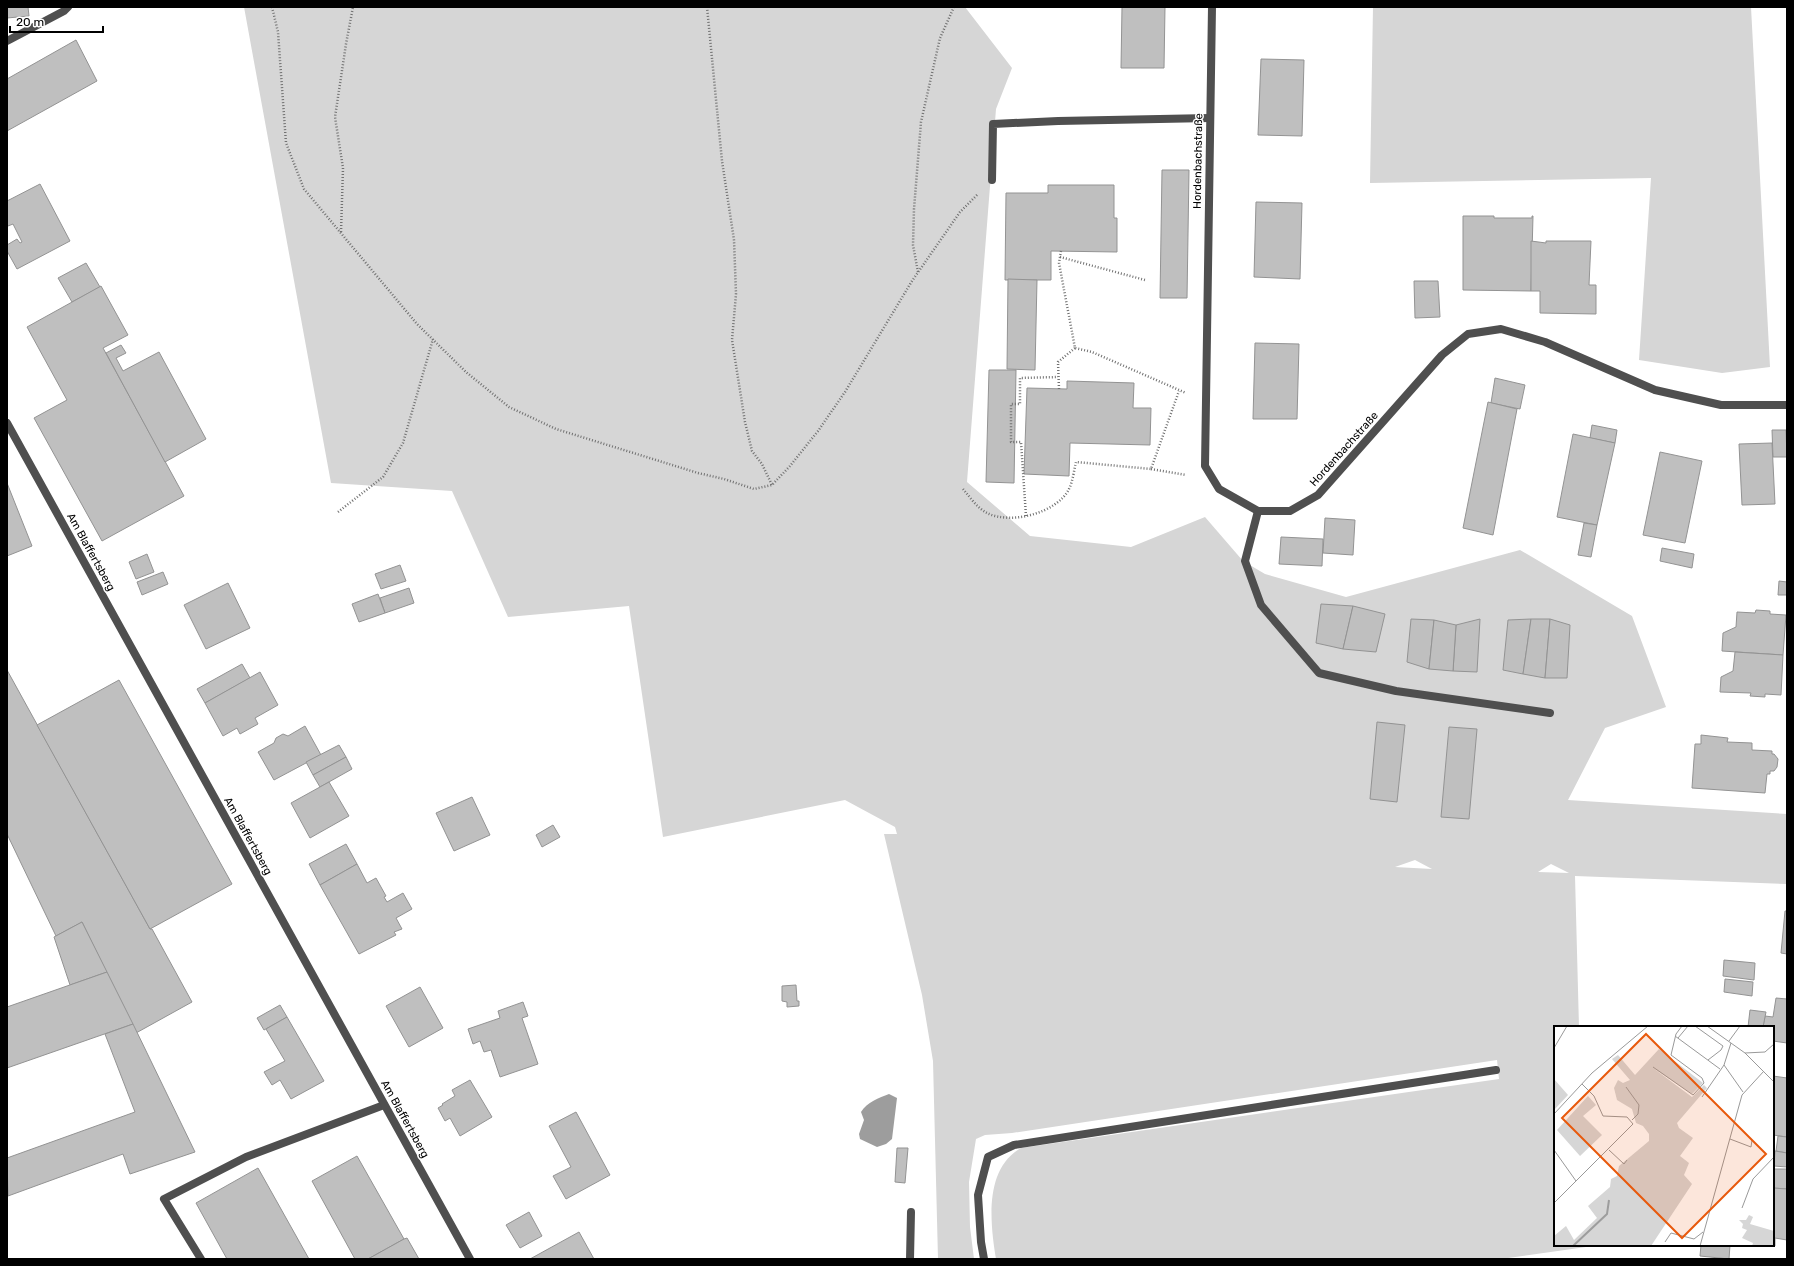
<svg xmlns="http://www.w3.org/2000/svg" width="1794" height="1266" font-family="Rubik,sans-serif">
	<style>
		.green { fill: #d6d6d6; fill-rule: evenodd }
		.water { fill: #9d9d9d }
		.building { fill: #bfbfbf; stroke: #939393 }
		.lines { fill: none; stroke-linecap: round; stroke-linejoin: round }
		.path { stroke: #717171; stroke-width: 2.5; stroke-dasharray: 1 2; stroke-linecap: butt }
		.service { stroke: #4f4f4f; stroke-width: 8 }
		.minor { stroke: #4f4f4f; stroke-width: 8 }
		.labels { text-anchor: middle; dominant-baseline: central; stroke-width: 3; stroke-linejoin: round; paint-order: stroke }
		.street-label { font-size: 11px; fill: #000; stroke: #fff }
		.inset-river { fill: none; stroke: #9d9d9d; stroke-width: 2 }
		.inset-road { fill: none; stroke: #999; stroke-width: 1 }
		.view { fill: #e8590c; fill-opacity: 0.15; stroke: #e8590c; stroke-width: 2 }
		.inset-edge { fill: none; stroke: #000; stroke-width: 2 }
	</style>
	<rect width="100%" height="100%" fill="#fff"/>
	<!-- green -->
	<g class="green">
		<path d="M 244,7 L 965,7 L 1012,68 L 996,109 L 967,482 L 1030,536 L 1131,547 L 1205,517 L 1243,561 L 1265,574 L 1346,597 L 1520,550 L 1632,616 L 1666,707 L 1605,728 L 1568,800 L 1787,814 L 1787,884 L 1575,876 L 1579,1027 L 1555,1027 L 1555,1245 L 1586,1245 L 1586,1247 L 1501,1259 L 996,1259 C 990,1223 984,1169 1021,1148 L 1499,1079 L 1497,1060 L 1012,1133 L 985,1135 L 976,1139 L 969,1182 L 970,1227 L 974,1259 L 938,1259 L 933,1061 L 922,995 L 884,834 L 897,834 L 895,827 L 845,800 L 663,837 L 629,606 L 508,617 L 452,491 L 331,483 ZM 1415,860 L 1432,869 L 1395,867 ZM 1551,864 L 1569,873 L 1538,872 Z"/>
		<polygon points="1373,7 1751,7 1770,367 1722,373 1639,360 1651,178 1370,183"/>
	</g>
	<!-- water -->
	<path class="water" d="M 889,1094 L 897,1098 L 892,1139 L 886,1144 L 877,1147 L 860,1139 L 859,1134 L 864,1120 L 861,1112 C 867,1102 879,1098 889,1094 Z"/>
	<!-- building -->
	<g class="building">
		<polygon points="7,7 28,7 29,16 7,18"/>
		<polygon points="1122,7 1165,7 1164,68 1121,68"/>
		<polygon points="76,40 97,81 7,131 7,79"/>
		<polygon points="1261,59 1304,60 1302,136 1258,135"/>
		<polygon points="1162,170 1189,170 1187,298 1160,298"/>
		<polygon points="40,184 70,241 17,269 7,251 7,245 17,239 20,243 22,242 13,224 8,226 7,224 7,201"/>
		<polygon points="1048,185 1114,185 1114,218 1117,218 1117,252 1051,251 1051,280 1005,280 1006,193 1048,193"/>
		<polygon points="1256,202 1302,203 1300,279 1254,277"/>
		<polygon points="1463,216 1494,216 1494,218 1532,218 1532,216 1533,216 1531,291 1463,290"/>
		<polygon points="1531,241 1546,243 1546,241 1591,241 1589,285 1596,285 1596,314 1540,313 1540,291 1531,291"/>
		<polygon points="86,263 100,287 72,302 58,278"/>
		<polygon points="1008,279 1037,280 1035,370 1007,369"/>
		<polygon points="1414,281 1438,281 1440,317 1415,318"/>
		<polygon points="101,286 128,335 103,348 184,496 102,541 34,418 67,400 27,327"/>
		<polygon points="1255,343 1299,344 1297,419 1253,419"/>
		<polygon points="121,345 126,353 116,358 123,371 159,352 206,439 165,462 106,353"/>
		<polygon points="989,370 1016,370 1014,483 986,482"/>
		<polygon points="1495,378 1525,385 1520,409 1491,403"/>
		<polygon points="1067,381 1134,383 1133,408 1151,408 1150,445 1070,443 1069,476 1024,474 1027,388 1067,389"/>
		<polygon points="1488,402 1517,409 1493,535 1463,528"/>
		<polygon points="1592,425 1617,430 1615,443 1590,438"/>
		<polygon points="1772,430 1786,430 1787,457 1773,457"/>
		<polygon points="1573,434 1615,443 1597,525 1557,517"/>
		<polygon points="1772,443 1775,504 1742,505 1739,444"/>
		<polygon points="1660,452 1702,461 1685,543 1643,535"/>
		<polygon points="7,483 32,546 7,556"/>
		<polygon points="1325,518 1355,520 1353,555 1323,553"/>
		<polygon points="1584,523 1597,525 1591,557 1578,555"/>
		<polygon points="1281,537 1323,539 1322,566 1279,564"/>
		<polygon points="1662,548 1694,554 1692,568 1660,561"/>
		<polygon points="147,554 154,572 136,579 129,562"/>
		<polygon points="400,565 406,581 381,589 375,574"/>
		<polygon points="163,572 168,584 142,595 137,582"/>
		<polygon points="1779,581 1787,582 1787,595 1778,595"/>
		<polygon points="228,583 250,628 206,649 184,605"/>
		<polygon points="409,588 414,603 385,613 380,598"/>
		<polygon points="378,594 385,613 359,622 352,604"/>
		<polygon points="1321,604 1353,606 1343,649 1316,643"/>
		<polygon points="1353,606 1385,614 1376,652 1343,649"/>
		<polygon points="1756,610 1770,611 1770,614 1786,615 1783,655 1722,651 1723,633 1736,627 1737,612 1755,613"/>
		<polygon points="1411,619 1434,620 1429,669 1407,662"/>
		<polygon points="1480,619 1477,672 1453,671 1456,625"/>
		<polygon points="1531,619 1523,674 1503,670 1508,620"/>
		<polygon points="1531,619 1550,619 1545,678 1523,674"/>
		<polygon points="1550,619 1570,625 1567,678 1545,678"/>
		<polygon points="1434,620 1456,625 1453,671 1429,669"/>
		<polygon points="1735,652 1783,655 1781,695 1765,694 1765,697 1750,696 1751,693 1720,692 1721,677 1733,671"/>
		<polygon points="242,664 250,678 205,703 197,689"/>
		<polygon points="7,670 150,929 152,929 192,1002 136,1033 82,922 56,936 7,834"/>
		<polygon points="260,672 278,705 255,718 258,724 240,734 237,728 223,736 205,703"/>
		<polygon points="119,680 232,884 150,929 37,725"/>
		<polygon points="1377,722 1405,725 1397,802 1370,799"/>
		<polygon points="305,726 321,755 274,780 258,752 274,743 276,738 283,734 288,736"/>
		<polygon points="1449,727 1477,729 1469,819 1441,817"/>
		<polygon points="1701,735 1728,738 1727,742 1752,743 1752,750 1772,751 1772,754 1774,754 1778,759 1777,767 1774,771 1770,771 1770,774 1767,774 1765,793 1692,788 1695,744 1701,744"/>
		<polygon points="339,745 346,757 313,775 306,762"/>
		<polygon points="346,757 352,769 320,787 313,775"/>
		<polygon points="329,782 349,816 310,838 291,803"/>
		<polygon points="472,797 490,835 454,851 436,813"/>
		<polygon points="553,825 560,837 542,847 536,835"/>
		<polygon points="346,844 357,864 320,885 309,864"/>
		<polygon points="357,864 367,883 376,878 386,896 384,897 387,902 403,893 412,909 396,918 402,929 394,932 396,935 359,954 320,885"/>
		<polygon points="1785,911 1787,911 1787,954 1781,953"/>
		<polygon points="82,922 107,972 70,985 54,937"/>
		<polygon points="1724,960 1755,963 1754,980 1723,976"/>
		<polygon points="107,972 133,1024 7,1068 7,1007"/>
		<polygon points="1725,979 1753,982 1752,996 1724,992"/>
		<polygon points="796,985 797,1001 799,1001 799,1006 787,1007 787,1002 782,1001 782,986"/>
		<polygon points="420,987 443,1028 409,1047 386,1006"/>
		<polygon points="1776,998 1787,999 1787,1043 1773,1041 1773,1027 1763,1027 1765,1016 1773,1017"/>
		<polygon points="523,1002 528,1016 522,1018 538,1064 500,1077 491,1050 484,1052 480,1041 473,1044 468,1029 500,1018 498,1011"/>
		<polygon points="280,1005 287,1017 264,1030 257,1018"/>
		<polygon points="1750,1010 1766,1012 1763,1027 1748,1027"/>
		<polygon points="287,1017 324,1081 291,1099 280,1080 272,1085 264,1072 285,1061 266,1029"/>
		<polygon points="133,1024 195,1152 130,1174 123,1154 8,1196 7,1158 135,1112 105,1034"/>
		<polygon points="1773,1076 1787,1078 1787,1137 1773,1135"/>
		<polygon points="470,1080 492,1117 460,1136 450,1118 445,1121 438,1108 443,1105 442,1104 455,1096 452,1090"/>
		<polygon points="576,1112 610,1175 566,1199 553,1176 571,1167 549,1126"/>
		<polygon points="1778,1136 1787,1137 1787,1153 1776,1151"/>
		<polygon points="897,1148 908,1148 905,1183 895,1182"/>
		<polygon points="1775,1151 1787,1153 1787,1167 1774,1166"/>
		<polygon points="357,1156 404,1239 368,1259 355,1259 312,1181"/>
		<polygon points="258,1168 309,1259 227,1259 196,1203"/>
		<polygon points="1773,1169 1787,1169 1787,1189 1773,1188"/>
		<polygon points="1773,1188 1787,1189 1787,1240 1775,1238 1775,1246 1760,1245 1773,1245"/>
		<polygon points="529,1212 542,1236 520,1248 506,1225"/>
		<polygon points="579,1232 594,1259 530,1259"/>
		<polygon points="407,1238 419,1259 368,1259 404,1239"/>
		<polygon points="1701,1245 1730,1245 1729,1259 1700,1256"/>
	</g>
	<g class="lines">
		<!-- path -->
		<g class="path">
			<polyline points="272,7 278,32 286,143 304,189 417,324 466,372 509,407 556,429 698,473 724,479 754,489 772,485 790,466 818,431 845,392 912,281 960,212 978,194"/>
			<polyline points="707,7 722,161 734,240 736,294 732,340 745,422 752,451 762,464 772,485"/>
			<polyline points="341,232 343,168 335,117 346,44 353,7"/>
			<polyline points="1061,251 1059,263 1075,348 1092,352 1186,393"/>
			<polyline points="1060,257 1145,280"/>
			<polyline points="918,272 913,245 914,209 921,122 940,38 954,7"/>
			<polyline points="1059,389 1058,362 1075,348"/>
			<polyline points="1151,469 1186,475"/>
			<path d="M 963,489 C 970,497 977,508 987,513 C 1011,525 1057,513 1069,489 C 1073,481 1074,470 1076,462 L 1151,469 L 1179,391"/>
			<polyline points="338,512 383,477 403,443 433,339"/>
			<polyline points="1026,516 1021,442 1011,442 1011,404 1020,404 1020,378 1058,377"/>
		</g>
		<!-- service -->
		<g class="service">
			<polyline points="7,41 64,11 68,7"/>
			<polyline points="992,180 993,124 1058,121 1210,118"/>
			<polyline points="1258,511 1245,561 1261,605 1319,673 1396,691 1550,713"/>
			<polyline points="201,1259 164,1199 246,1157 384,1105"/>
			<polyline points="910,1259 911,1212"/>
			<polyline points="984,1259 981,1242 978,1195 988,1157 1014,1145 1496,1070"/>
		</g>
		<!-- minor -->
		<g class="minor">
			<polyline points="1212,7 1205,466 1219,489 1258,511 1290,511 1318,495 1442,355 1468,334 1501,329 1545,342 1655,390 1721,405 1787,405"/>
			<polyline points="7,423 470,1259"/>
		</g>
	</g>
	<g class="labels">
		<!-- street labels -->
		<g class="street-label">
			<text transform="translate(1198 161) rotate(-89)">Hordenbachstraße</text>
			<text transform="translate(1344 449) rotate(-48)">Hordenbachstraße</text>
			<text transform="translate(91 552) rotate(61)">Am Blaffertsberg</text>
			<text transform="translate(248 836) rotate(61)">Am Blaffertsberg</text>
			<text transform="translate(405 1119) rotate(61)">Am Blaffertsberg</text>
		</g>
	</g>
	<!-- overview -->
	<g transform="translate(1554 1026)">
		<rect width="220" height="220" fill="#fff"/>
		<path d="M 105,23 L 149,57 L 138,68 L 99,42 L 138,71 L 150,59 L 153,62 L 123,97 L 125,102 L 139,112 L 126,130 L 135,137 L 130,149 L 138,158 L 97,220 L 0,220 L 0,210 L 12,200 L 20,214 L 43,192 L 34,180 L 56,161 L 57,153 L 63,150 L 65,140 L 95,115 L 95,108 L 89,100 L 82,97 L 78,83 L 63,74 L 60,62 L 64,54 L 69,57 L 76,54 L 58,33 L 64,29 L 81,49 ZM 0,53 L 14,69 L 0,84 ZM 34,70 L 42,79 L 29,90 L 48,109 L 26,130 L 3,104 ZM 195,189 L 199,191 L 196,198 L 220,205 L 220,220 L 198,220 L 199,217 L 188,212 L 193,204 L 188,202 L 189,198 L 185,194 L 192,194 Z" fill="#d6d6d6"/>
		<path class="inset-river" d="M 19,220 L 53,188 L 55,174"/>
		<path class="inset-road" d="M 141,0 L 169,20 L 167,24 L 154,34M 153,0 L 191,27 L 220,56M 121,10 L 166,43M 124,12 L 134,0M 175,15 L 186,0M 0,22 L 13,0M 191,27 L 211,26 L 220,18M 170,39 L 189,66M 99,41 L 139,69 L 150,57 L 148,52 L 117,29 L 122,8 L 128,0M 72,61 L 85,79 L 84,88 L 78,94M 148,71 L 170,39 L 177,17M 0,88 L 38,47 L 94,0M 176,113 L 197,121 L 198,114M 0,124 L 22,155M 55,124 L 70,138 L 73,134M 0,177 L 79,98 L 73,91 L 49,90 L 40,70 L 28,58M 188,182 L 199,153 L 220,131M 111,216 L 117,207 L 140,213 L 149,206M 146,220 L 188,69 L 210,45"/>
		<path class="view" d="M 92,8 L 212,128 L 128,212 L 8,92 Z"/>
		<rect width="220" height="220" class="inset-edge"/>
	</g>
	<!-- border -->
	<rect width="1794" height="1266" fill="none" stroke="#000000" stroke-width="16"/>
	<!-- scale -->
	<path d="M10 26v6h93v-6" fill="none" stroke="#000000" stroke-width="2"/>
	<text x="16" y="26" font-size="12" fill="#000000" stroke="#ffffff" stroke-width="3" paint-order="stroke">20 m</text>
</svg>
